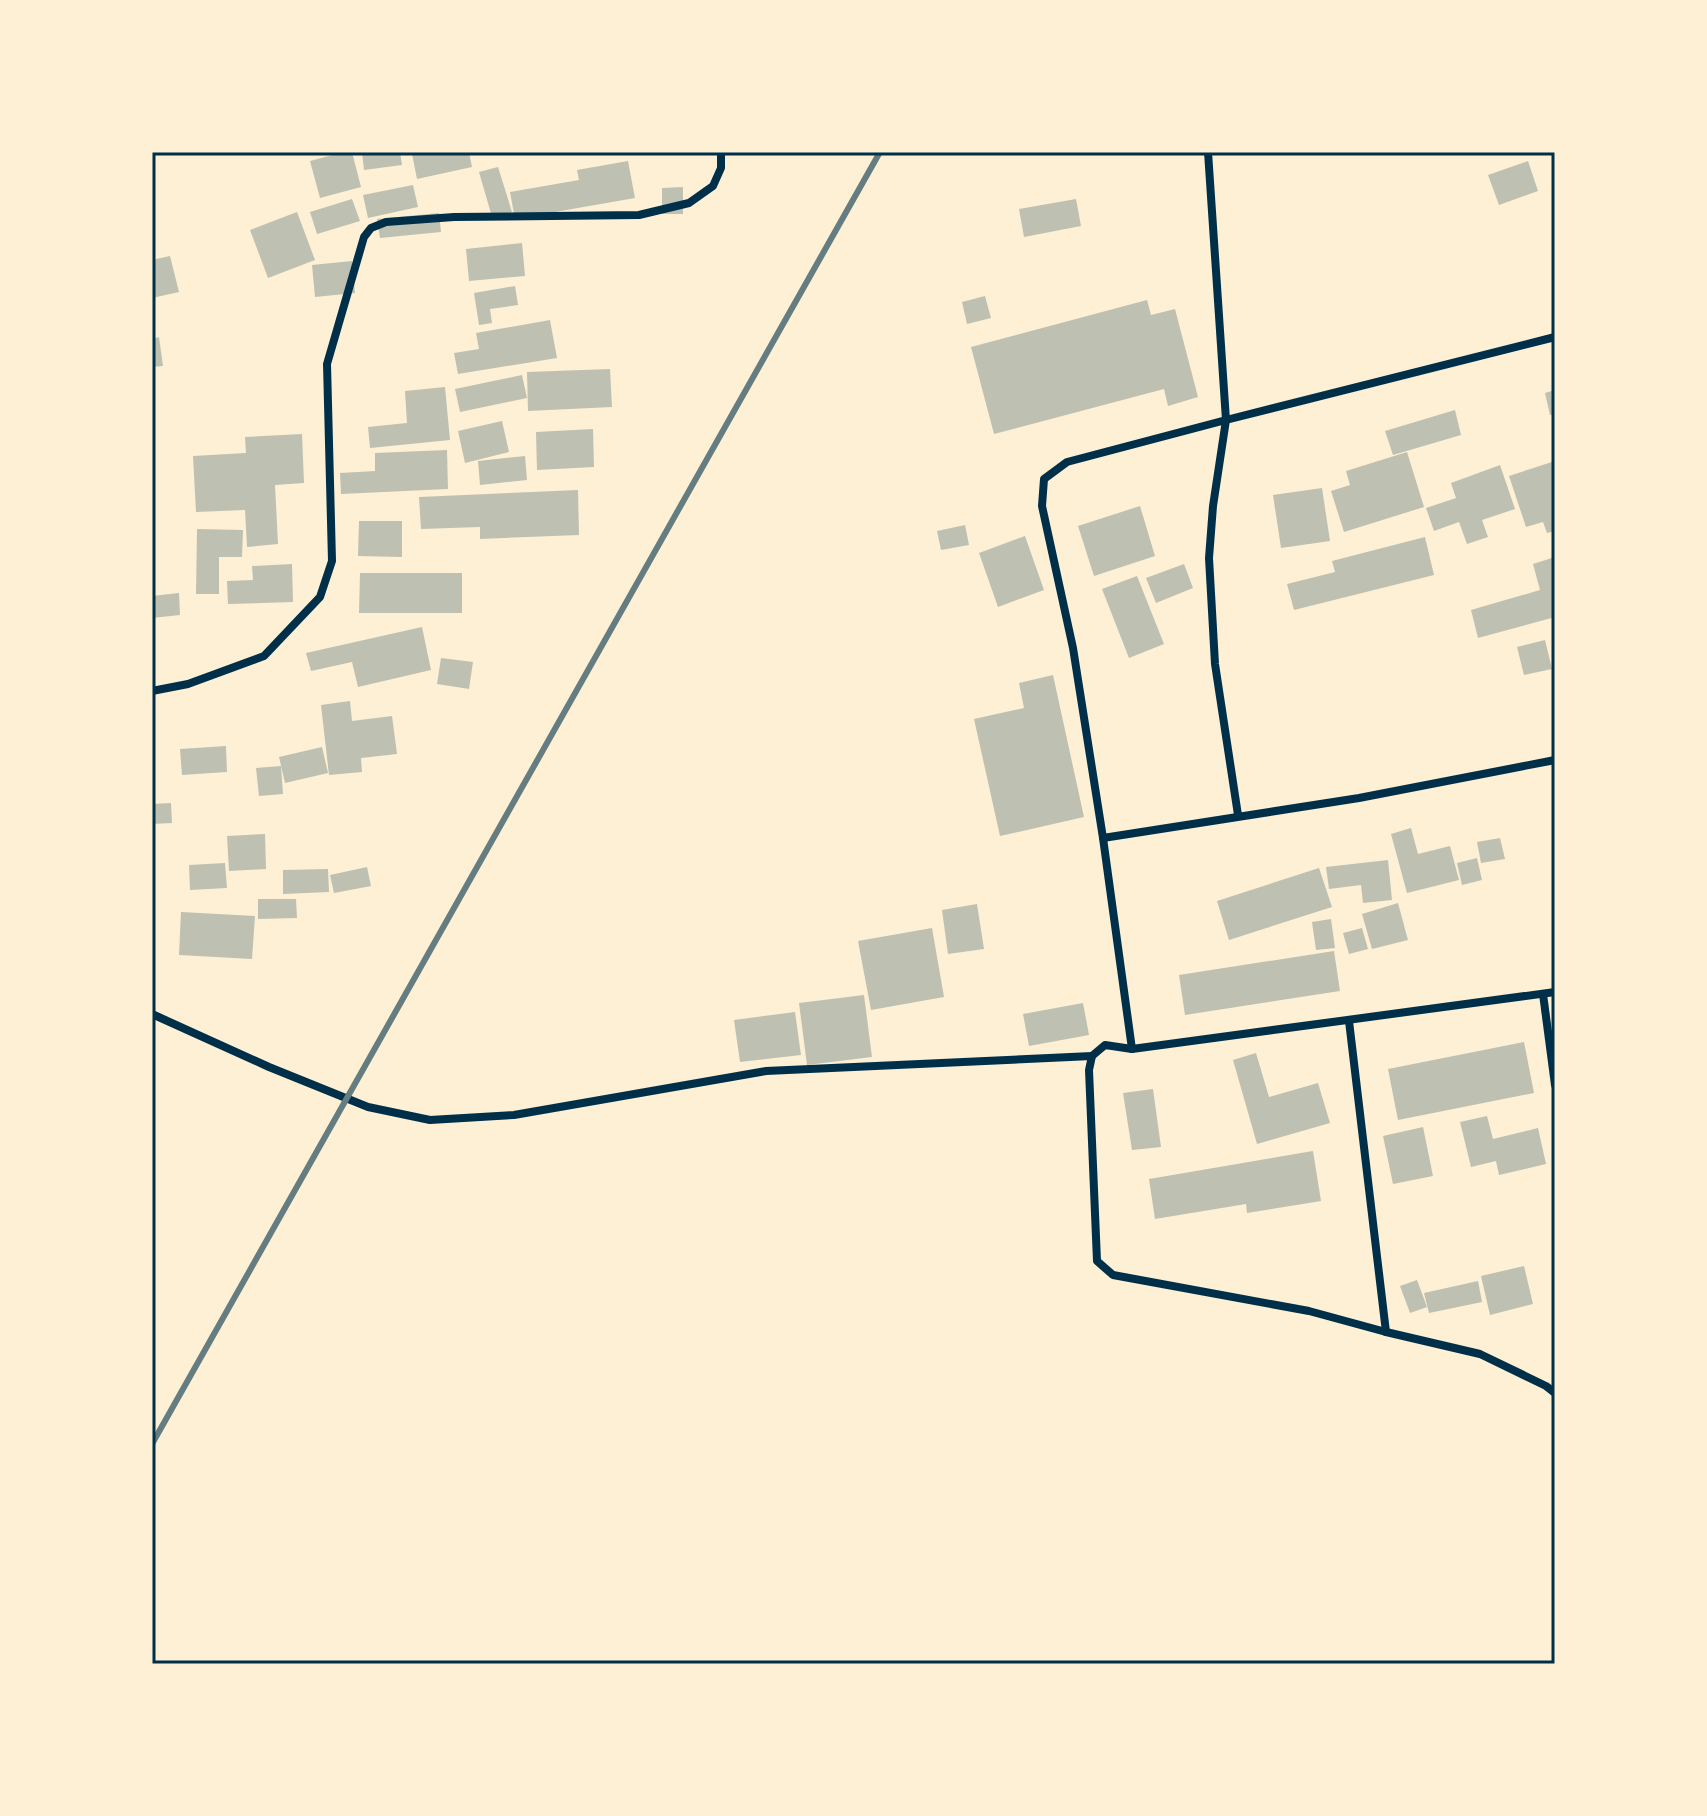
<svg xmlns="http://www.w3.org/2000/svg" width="1707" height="1816" font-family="Inter,sans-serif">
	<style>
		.building { fill: #bec0b2 }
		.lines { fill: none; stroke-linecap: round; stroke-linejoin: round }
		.minor { stroke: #003049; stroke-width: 8 }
		.rail { stroke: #657d81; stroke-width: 6 }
		.neatline { fill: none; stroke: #003049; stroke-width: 3 }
	</style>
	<rect width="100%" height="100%" fill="#fdf0d5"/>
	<!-- building -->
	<g class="building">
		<polygon points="344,152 352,152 361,187 320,198 310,161"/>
		<polygon points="362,152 400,152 402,165 364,170"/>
		<polygon points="420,152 469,152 472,167 417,179 412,154"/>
		<rect x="624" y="152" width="31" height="3"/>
		<polygon points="628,161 635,198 515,219 510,192 579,180 577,170"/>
		<polygon points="1528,161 1538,191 1499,205 1488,175"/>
		<polygon points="498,167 512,212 492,217 479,172"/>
		<polygon points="413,185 418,207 368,218 363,195"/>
		<polygon points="683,187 683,214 662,214 662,188"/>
		<polygon points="352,199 360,221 317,234 310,212"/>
		<polygon points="1076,199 1081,226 1024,237 1019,209"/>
		<polygon points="297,212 315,260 268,278 250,230"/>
		<polygon points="439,213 441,232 380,238 377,219"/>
		<polygon points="522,243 525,276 469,281 466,249"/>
		<polygon points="170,256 179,292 152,298 152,260"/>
		<polygon points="352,261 355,293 315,297 312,265"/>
		<polygon points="515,286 518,305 490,309 492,323 479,325 474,293"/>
		<polygon points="985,296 991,318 967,324 962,302"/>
		<polygon points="1147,300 1151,315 1175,309 1198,397 1168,406 1164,389 994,434 971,347"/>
		<polygon points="550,320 557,358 458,374 454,353 479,349 476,333"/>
		<polygon points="159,337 163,366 152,367 152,339"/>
		<polygon points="610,369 612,407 528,411 527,372"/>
		<polygon points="522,375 527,398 460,412 455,389"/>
		<polygon points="445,387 450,440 370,448 368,427 407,423 405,391"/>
		<polygon points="1555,390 1555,414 1550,415 1545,393"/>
		<polygon points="1455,410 1461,435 1393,455 1385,431"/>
		<polygon points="502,421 509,452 465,463 458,431"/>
		<polygon points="593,429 594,467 537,470 536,432"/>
		<polygon points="302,434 304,483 275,485 278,544 247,547 245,510 196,512 193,456 246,453 245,437"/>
		<polygon points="447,450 448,489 341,494 340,473 375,471 375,453"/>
		<polygon points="1407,452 1424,507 1344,532 1331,491 1350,485 1346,471"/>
		<polygon points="525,456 527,480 480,485 478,461"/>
		<polygon points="1555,461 1555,531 1547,533 1543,522 1526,527 1509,476"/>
		<polygon points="1500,465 1515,509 1482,520 1488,537 1467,544 1459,522 1434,531 1426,508 1456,498 1451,483"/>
		<polygon points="1322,488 1330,541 1281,548 1273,495"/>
		<polygon points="578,490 579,535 480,539 480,527 421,529 419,497"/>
		<polygon points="1140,506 1155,556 1094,576 1078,526"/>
		<polygon points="359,521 402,521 402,557 358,556"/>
		<polygon points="965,525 969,545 941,550 937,531"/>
		<polygon points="197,529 243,530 242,557 219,557 219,594 196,594"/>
		<polygon points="1025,536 1044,590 998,607 979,553"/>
		<polygon points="1425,537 1434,575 1294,610 1287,584 1335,572 1332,561"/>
		<polygon points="1555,557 1555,617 1478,638 1471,610 1540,590 1533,564"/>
		<polygon points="292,564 293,602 228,604 227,581 253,580 252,566"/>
		<polygon points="1184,564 1193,588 1156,603 1146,578"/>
		<polygon points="360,573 462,573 462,613 359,613"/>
		<polygon points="1137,576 1164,644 1129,658 1102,589"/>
		<polygon points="179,593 180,615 152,618 152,596"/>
		<polygon points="422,627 431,670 358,687 352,662 311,671 306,653"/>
		<polygon points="1545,640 1552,669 1524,675 1517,647"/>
		<polygon points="441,658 473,662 469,689 437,684"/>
		<polygon points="1053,675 1084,817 1000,836 974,719 1024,708 1019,683"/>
		<polygon points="350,701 352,721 392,716 397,754 361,758 362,772 329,775 321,705"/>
		<polygon points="226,746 227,772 182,775 180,749"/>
		<polygon points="322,747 328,773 285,783 279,757"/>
		<polygon points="281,766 283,794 259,796 256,768"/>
		<polygon points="171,803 172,823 152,824 152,804"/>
		<polygon points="1411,828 1418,854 1450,846 1459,880 1407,893 1391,834"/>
		<polygon points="265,834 266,869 229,871 227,836"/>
		<polygon points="1500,838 1505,859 1481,863 1477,842"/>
		<polygon points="1477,858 1482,880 1462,885 1457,863"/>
		<polygon points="1388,860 1392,900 1363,903 1361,885 1329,889 1326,867"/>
		<polygon points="225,863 227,888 190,890 189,865"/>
		<polygon points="367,867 371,886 334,893 330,875"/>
		<polygon points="1319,868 1332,907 1229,940 1217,901"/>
		<polygon points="328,869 329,892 283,894 283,870"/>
		<polygon points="258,899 296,899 297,918 258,919"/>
		<polygon points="1398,903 1408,940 1372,949 1362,914"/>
		<polygon points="977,904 984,949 948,954 942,910"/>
		<polygon points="181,912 255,916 252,959 179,955"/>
		<polygon points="1331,919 1335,948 1316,950 1312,922"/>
		<polygon points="932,928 944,997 871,1010 858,941"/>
		<polygon points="1362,928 1368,949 1349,954 1343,933"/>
		<polygon points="1334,951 1340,991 1185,1015 1179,975"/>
		<polygon points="864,995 872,1057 807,1065 799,1003"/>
		<polygon points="1083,1003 1089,1035 1029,1046 1023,1014"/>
		<polygon points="795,1012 801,1055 740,1062 734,1020"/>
		<polygon points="1524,1042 1534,1093 1398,1120 1388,1069"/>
		<polygon points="1256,1053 1269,1097 1318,1083 1330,1123 1257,1144 1233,1060"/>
		<polygon points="1153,1089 1161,1147 1132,1150 1123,1093"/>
		<polygon points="1487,1116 1493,1139 1538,1128 1546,1164 1499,1175 1496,1161 1471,1167 1460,1122"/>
		<polygon points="1423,1127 1433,1176 1393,1184 1383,1136"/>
		<polygon points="1313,1151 1321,1201 1247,1213 1246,1204 1155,1219 1149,1179"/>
		<polygon points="1524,1266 1533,1304 1490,1315 1481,1276"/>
		<polygon points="1417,1280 1427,1307 1410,1313 1400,1286"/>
		<polygon points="1478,1281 1482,1302 1429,1313 1424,1293"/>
	</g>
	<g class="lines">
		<!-- minor -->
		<g class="minor">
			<polyline points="1208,152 1226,420 1213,506 1209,558 1215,664 1238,815"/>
			<polyline points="152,691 188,684 264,656 320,597 332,561 327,364 364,237 371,228 386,222 454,217 639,215 689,203 713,186 721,168 721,152"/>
			<polyline points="1103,838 1359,798 1555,760"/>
			<polyline points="1555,992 1132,1049 1105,1045 1092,1056 1089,1070 1097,1261 1113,1275 1309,1311 1386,1332 1480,1354 1546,1386 1555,1393"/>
			<polyline points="1543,994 1555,1085"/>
			<polyline points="152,1014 269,1067 368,1107 430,1120 514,1115 766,1071 1092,1056"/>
			<polyline points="1349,1021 1386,1332"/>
			<polyline points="1132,1049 1103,838 1073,648 1042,506 1044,479 1067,462 1226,420 1555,337"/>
		</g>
		<!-- rail -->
		<polyline class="rail" points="152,1444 880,152"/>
	</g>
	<!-- border -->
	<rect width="1707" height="1816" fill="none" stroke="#fdf0d5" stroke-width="308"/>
	<rect x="154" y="154" width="1399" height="1508" class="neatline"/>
</svg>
